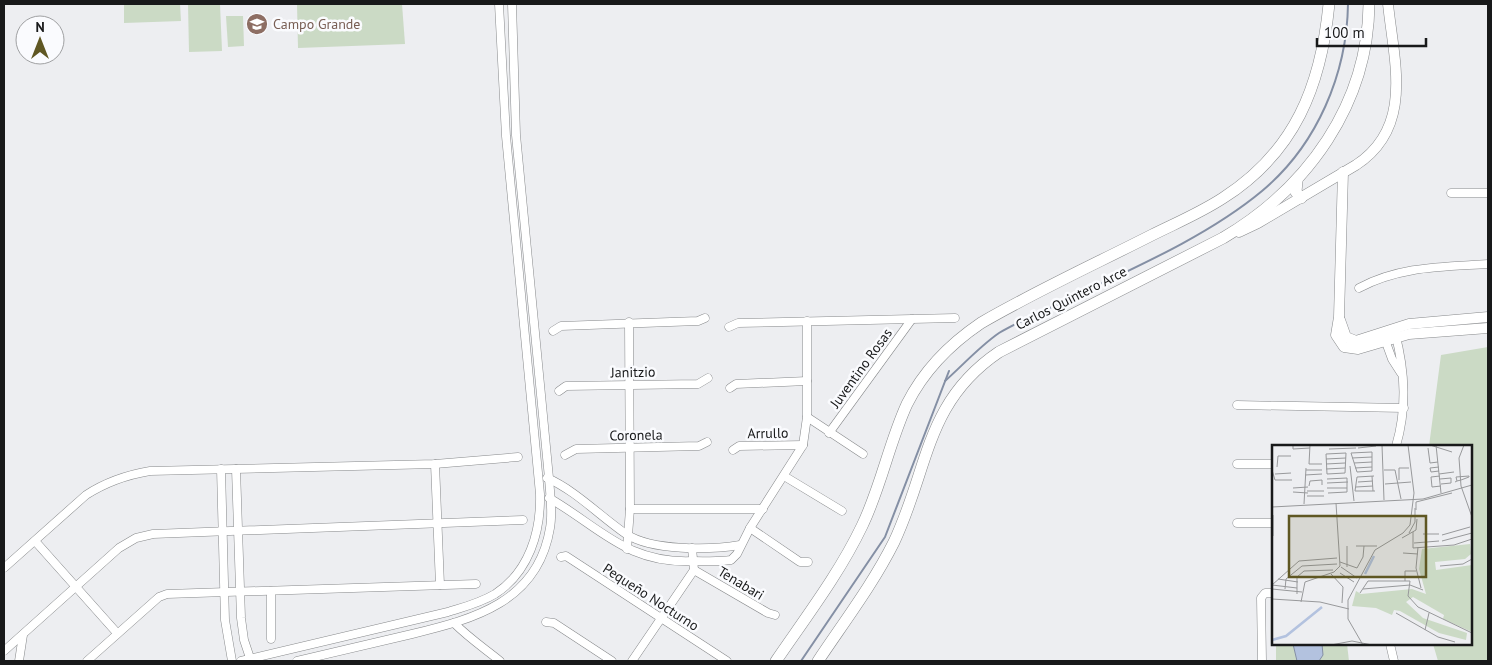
<svg xmlns="http://www.w3.org/2000/svg" width="1492" height="665" font-family="'PT Sans',sans-serif">
	<style>
		.green { fill: #cbdac5 }
		.water { fill: #b3c2df; stroke: #848fa4 }
		.lines { fill: none; stroke-linecap: round; stroke-linejoin: round }
		.stream { stroke: #848fa4; stroke-width: 2 }
		.minor-casing { stroke: #87898b; stroke-width: 9 }
		.tertiary-casing { stroke: #87898b; stroke-width: 11 }
		.secondary-casing { stroke: #87898b; stroke-width: 12 }
		.minor { stroke: #fff; stroke-width: 8 }
		.tertiary { stroke: #fff; stroke-width: 10 }
		.secondary { stroke: #fff; stroke-width: 11 }
		.labels { text-anchor: middle; dominant-baseline: central; stroke-width: 5; stroke-linejoin: round; paint-order: stroke }
		.education-label { font-size: 14px; fill: #785e54; stroke: #fafbfe; text-anchor: start }
		.street-label { font-size: 14px; fill: #18191a; stroke: #fafbfe }
		.inset-river { fill: none; stroke: #b3c2df; stroke-width: 2.5 }
		.inset-road { fill: none; stroke: #98999b; stroke-width: 1 }
		.view { fill: #5f5723; fill-opacity: 0.15; stroke: #5f5723; stroke-width: 2.5 }
		.inset-edge { fill: none; stroke: #18191a; stroke-width: 2.5 }
	</style>
	<rect width="100%" height="100%" fill="#edeef1"/>
	<!-- green -->
	<g class="green">
		<polygon points="124,4 180,4 181,21 124,23"/>
		<polygon points="188,4 220,4 222,51 189,52"/>
		<polygon points="297,4 402,4 405,44 298,48"/>
		<polygon points="226,16 243,16 244,46 228,47"/>
		<polygon points="1488,347 1488,661 1438,661 1433,644 1471,644 1471,446 1429,446 1441,355"/>
		<polygon points="1276,644 1347,644 1349,661 1276,661"/>
	</g>
	<!-- water -->
	<polygon class="water" points="1293,644 1322,644 1323,655 1319,661 1297,661"/>
	<g class="lines">
		<!-- stream -->
		<g class="stream">
			<path d="M 945,381 C 962,366 980,346 999,333 C 1021,320 1047,310 1071,298 C 1134,268 1208,236 1262,191 C 1317,145 1347,74 1348,4"/>
			<polyline points="801,661 885,537 949,371"/>
		</g>
		<!-- minor casing -->
		<g class="minor-casing">
			<g id="minor">
				<polyline points="1451,193 1488,193"/>
				<path d="M 1359,288 C 1400,266 1443,267 1488,264"/>
				<polyline points="729,327 738,323 955,318"/>
				<polyline points="553,331 561,326 698,321 705,318"/>
				<path d="M 1395,333 C 1405,370 1407,409 1396,446"/>
				<polyline points="1384,337 1392,359 1401,373"/>
				<polyline points="730,388 736,384 807,381"/>
				<polyline points="559,391 566,386 698,384 708,378"/>
				<polyline points="1237,405 1404,408"/>
				<polyline points="807,417 863,454"/>
				<polyline points="829,433 912,319"/>
				<polyline points="733,450 739,446 803,445"/>
				<polyline points="565,455 576,449 699,446 707,442"/>
				<polyline points="435,464 440,585"/>
				<polyline points="1237,464 1273,464"/>
				<polyline points="221,469 225,620 232,661"/>
				<polyline points="236,469 241,618 244,640 251,661"/>
				<polyline points="784,476 842,511"/>
				<path d="M 547,478 C 575,490 601,517 626,534 C 652,551 710,550 740,545"/>
				<path d="M 549,498 C 601,528 627,564 693,561 C 706,561 718,562 731,560 L 737,554 L 750,528 L 803,445 L 807,417 L 807,321"/>
				<polyline points="630,509 763,509"/>
				<polyline points="1237,523 1273,523"/>
				<polyline points="750,528 800,562 808,562"/>
				<polyline points="35,541 117,633"/>
				<polyline points="627,549 630,509 629,322"/>
				<polyline points="561,557 566,556 727,661"/>
				<path d="M 4,568 L 86,495 C 106,482 126,475 150,471 L 435,464 L 518,457"/>
				<polyline points="694,570 768,613 775,615"/>
				<polyline points="271,591 271,639"/>
				<polyline points="546,622 554,623 612,661"/>
				<path d="M 454,623 C 469,638 484,648 500,661"/>
				<polyline points="1390,644 1394,661"/>
				<polyline points="4,651 119,548 136,538 153,534 523,520"/>
				<polyline points="19,661 23,635"/>
				<polyline points="87,661 159,597 167,594 476,584"/>
				<path d="M 241,661 L 448,612 C 464,607 480,603 495,594 C 529,572 541,532 540,494 L 506,136 L 499,4"/>
				<path d="M 297,661 C 336,652 374,643 412,634 C 474,619 538,602 550,528 C 553,512 550,494 549,478 L 516,135 L 512,4"/>
				<polyline points="632,661 694,570 692,548"/>
				<polyline points="1262,661 1261,598 1265,593 1273,593"/>
			</g>
		</g>
		<!-- tertiary casing -->
		<g class="tertiary-casing">
			<g id="tertiary">
				<polyline points="1343,172 1339,317 1336,335 1344,347 1358,349 1409,334 1488,328"/>
				<path d="M 1239,232 L 1258,223 L 1356,165 C 1414,127 1394,62 1388,4"/>
				<polyline points="1340,320 1346,337 1356,341 1409,324 1488,317"/>
			</g>
		</g>
		<!-- secondary casing -->
		<g class="secondary-casing">
			<g id="secondary">
				<polyline points="1297,181 1296,192 1301,198"/>
				<path d="M 776,661 C 806,617 839,574 862,526 C 881,487 889,443 907,404 C 924,370 950,344 981,323 C 1036,291 1095,264 1152,235 C 1176,223 1200,213 1223,198 C 1295,152 1321,86 1329,4"/>
				<path d="M 818,661 C 844,622 873,584 894,542 C 929,468 925,402 999,352 L 1223,238 C 1308,188 1368,104 1369,4"/>
			</g>
		</g>
		<!-- minor -->
		<use href="#minor" class="minor"/>
		<!-- tertiary -->
		<use href="#tertiary" class="tertiary"/>
		<!-- secondary -->
		<use href="#secondary" class="secondary"/>
	</g>
	<!-- icons -->
	<defs>
		<g id="school-disc" transform="scale(1.125)"><circle r="9.5" fill="#8d6e63" stroke="#fafbfe"/><path d="M0-5L7-2L0 1L-7-2ZM-4 1L0 2.5L4 1V4Q0 6-4 4Z" fill="#fff"/></g>
	</defs>
	<g fill-rule="evenodd">
		<use href="#school-disc" x="257" y="24"/>
	</g>
	<g class="labels">
		<!-- education labels -->
		<g class="education-label">
			<text x="273" y="24">Campo Grande</text>
		</g>
		<!-- street labels -->
		<g class="street-label">
			<text transform="translate(1071 298) rotate(-27)">Carlos Quintero Arce</text>
			<text transform="translate(861 368) rotate(-54)">Juventino Rosas</text>
			<text transform="translate(633 372) rotate(-1)">Janitzio</text>
			<text transform="translate(768 433) rotate(-1)">Arrullo</text>
			<text transform="translate(636 435) rotate(-1)">Coronela</text>
			<text transform="translate(741 583) rotate(31)">Tenabari</text>
			<text transform="translate(651 597) rotate(33)">Pequeño Nocturno</text>
		</g>
	</g>
	<!-- overview -->
	<g transform="translate(1272 445)">
		<rect width="200" height="200" fill="#edeef1"/>
		<path d="M 198,99 L 199,109 L 193,114 L 163,117 L 164,125 L 200,120 L 200,187 L 171,174 L 172,170 L 141,152 L 134,157 L 151,173 L 195,188 L 194,195 L 167,188 L 128,166 L 122,165 L 120,170 L 104,163 L 80,161 L 84,146 L 89,149 L 140,144 L 154,149 L 147,124 L 150,104 Z" fill="#cbdac5"/>
		<path class="inset-river" d="M 93,129 L 102,111M 0,195 L 14,191 L 50,162"/>
		<path class="inset-road" d="M 21,0 L 21,4 L 38,3M 38,0 L 37,19 L 50,19M 110,0 L 112,55M 158,0 L 180,7M 164,0 L 169,48M 192,0 L 187,13 L 189,41 L 200,72M 86,3 L 104,1M 156,3 L 158,18 L 166,17M 57,4 L 84,3M 100,7 L 100,26 L 85,27 L 79,8 ZM 74,8 L 73,28 L 55,29 L 54,9 ZM 80,13 L 100,12M 54,14 L 74,13M 82,18 L 100,17M 54,19 L 73,18M 78,21 L 82,56M 5,22 L 6,11 L 19,11M 167,22 L 158,23 L 159,27 L 167,26M 83,23 L 100,22M 54,24 L 73,23M 0,25 L 3,35 L 20,35M 34,25 L 50,25M 112,25 L 123,25 L 129,54M 3,29 L 19,28M 167,29 L 182,27M 33,30 L 50,29M 100,31 L 101,46M 102,31 L 85,32 L 83,46 L 103,46M 168,31 L 159,32 L 160,42 L 169,41M 55,34 L 75,33 L 75,47M 168,34 L 179,33 L 179,38 L 169,39M 127,35 L 127,23 L 137,23M 86,37 L 101,36M 183,37 L 185,36 L 189,35 L 197,32 L 197,31 L 184,32 L 185,36M 55,38 L 76,37M 113,39 L 139,37M 37,41 L 38,36 L 50,35 L 50,40M 84,42 L 101,41M 21,43 L 36,42M 55,43 L 75,43M 35,46 L 52,46M 21,47 L 36,48M 56,48 L 75,47M 35,51 L 52,51M 32,59 L 34,23M 0,62 L 151,54 L 200,40M 144,65 L 144,57 L 180,48M 1,70 L 1,91M 141,87 L 141,103 L 182,100 L 200,94M 137,88 L 143,77 L 143,63M 151,89 L 167,89M 170,90 L 198,82M 130,93 L 144,85 L 145,74M 170,96 L 200,88M 142,98 L 167,96M 84,101 L 105,101M 146,102 L 144,123 L 149,143M 131,108 L 146,109M 68,117 L 85,123 L 91,112 L 92,101M 168,121 L 191,119 L 200,114M 69,122 L 85,133M 75,122 L 75,101M 68,128 L 82,137M 59,129 L 71,142 L 70,158M 6,134 L 26,137M 133,136 L 133,126 L 144,126M 0,140 L 27,116 L 65,113M 0,140 L 25,143M 0,144 L 30,147M 13,144 L 14,134 L 30,121 L 65,119M 91,144 L 138,140 L 151,145M 88,148 L 96,136 L 138,136 L 136,151 L 146,162 L 200,188M 25,149 L 25,132 L 32,126 L 61,125M 0,154 L 48,157 L 77,164M 29,157 L 33,137 L 62,127 L 68,121 L 64,58M 124,168 L 166,192 L 183,197M 153,185 L 157,168M 59,200 L 80,196 L 100,200M 91,200 L 76,174 L 76,155 L 103,105 L 131,88 L 138,80 L 142,48 L 136,0"/>
		<path class="view" d="M 17,71 L 154,71 L 154,132 L 17,132 Z"/>
		<rect width="200" height="200" class="inset-edge"/>
	</g>
	<!-- border -->
	<rect width="1492" height="665" fill="none" stroke="#18191a" stroke-width="10"/>
	<!-- north arrow -->
	<g transform="translate(40 40)"><circle r="24" fill="#fafbfe" stroke="#a0a1a3"/>
	<path d="M0-4L9 19L0 12L-9 19Z" fill="#5f5723"/>
	<text y="-8" font-size="14" font-weight="bold" text-anchor="middle" fill="#18191a">N</text>
	</g>
	<!-- scale -->
	<path d="M1317 38v8h109v-8" fill="none" stroke="#18191a" stroke-width="2.5"/>
	<text x="1324" y="38" font-size="15" fill="#18191a" stroke="#fafbfe" stroke-width="4" paint-order="stroke">100 m</text>
</svg>
